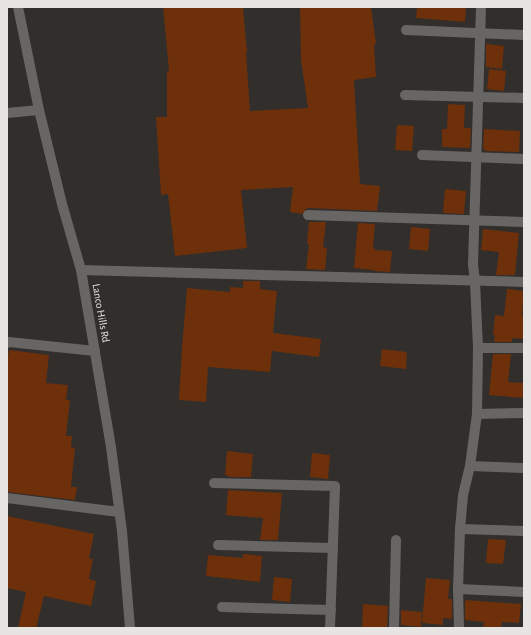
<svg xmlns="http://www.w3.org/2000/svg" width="531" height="635" font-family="'Alegreya Sans',sans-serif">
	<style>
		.building { fill: #6d300b }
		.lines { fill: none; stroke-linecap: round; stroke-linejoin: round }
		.minor { stroke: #686665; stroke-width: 10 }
		.tertiary { stroke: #686665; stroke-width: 10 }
		.labels { text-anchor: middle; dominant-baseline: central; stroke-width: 3.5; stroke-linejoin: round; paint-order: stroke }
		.street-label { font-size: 11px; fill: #e7e5e3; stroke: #312e2b }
	</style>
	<rect width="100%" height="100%" fill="#312e2b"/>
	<!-- building -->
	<g class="building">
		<polygon points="163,7 243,7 247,52 246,53 250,111 308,108 301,60 300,7 371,7 376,44 374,45 376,77 354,80 360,184 380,186 377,211 308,208 305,210 302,214 290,212 293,187 241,190 247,248 175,256 168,194 161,195 156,117 167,117 167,71 169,71"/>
		<polygon points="417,7 466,7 465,22 416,18"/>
		<polygon points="486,44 504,46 502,69 486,67"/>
		<polygon points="489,69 506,71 504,91 487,89"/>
		<polygon points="448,104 465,105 464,128 471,128 470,148 442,147 442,129 447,129"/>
		<polygon points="397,125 414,126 412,151 395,150"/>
		<polygon points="484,129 520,131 519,152 485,151 485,149 483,149"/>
		<polygon points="445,189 466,191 464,214 443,213"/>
		<polygon points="309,222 326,222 323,247 327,248 325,270 306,269 309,244 307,244"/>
		<polygon points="358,223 375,224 373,248 375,248 374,250 392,251 390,272 374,271 374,270 354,268"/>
		<polygon points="411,227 430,229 428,251 409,249"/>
		<polygon points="483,229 519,233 515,275 496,275 499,252 481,250"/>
		<polygon points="243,281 260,281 260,289 277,291 273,333 321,339 319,357 272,351 270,372 208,367 206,402 179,400 182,348 187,288 230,292 230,287 243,288"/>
		<polygon points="507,289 524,291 522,316 524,317 524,339 512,338 512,342 494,342 495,335 493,335 495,315 504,316"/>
		<polygon points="382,349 407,352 406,369 380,366"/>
		<polygon points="9,350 49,355 46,383 68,385 66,400 70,400 66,436 72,436 71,447 75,448 71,487 77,487 75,500 7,492 7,363"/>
		<polygon points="493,354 511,354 508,382 524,383 524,398 489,395"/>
		<polygon points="227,451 253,454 251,477 229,477 229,476 225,475"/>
		<polygon points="312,453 330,455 328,479 310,477"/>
		<polygon points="228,490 282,493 278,540 260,540 263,518 226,515"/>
		<polygon points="7,516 94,534 89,558 93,559 89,579 96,581 91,606 44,596 36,628 18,628 26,592 7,588"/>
		<polygon points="488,539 506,540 503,564 486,563"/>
		<polygon points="243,554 262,556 260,582 206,576 208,555 243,558"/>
		<polygon points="274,577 292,579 290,602 272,600"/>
		<polygon points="426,578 450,580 448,599 452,599 452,619 443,618 443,625 422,623"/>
		<polygon points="465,600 521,604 519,623 502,622 501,628 483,628 484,622 465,620"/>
		<polygon points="363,604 388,606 387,628 362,628"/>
		<polygon points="401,610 422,612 421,627 401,625"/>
	</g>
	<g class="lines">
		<!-- minor -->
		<g class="minor">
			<polyline points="406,30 524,35"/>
			<polyline points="405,95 524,98"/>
			<polyline points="7,113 39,110"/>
			<polyline points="422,155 524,159"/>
			<polyline points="308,215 524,222"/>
			<polyline points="81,270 524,282"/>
			<polyline points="7,343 9,342 95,351"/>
			<polyline points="478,348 524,348"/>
			<polyline points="477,414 524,413"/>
			<polyline points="470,466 524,468"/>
			<polyline points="214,483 335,486 330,628"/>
			<polyline points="7,498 119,512"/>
			<polyline points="460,529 524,531"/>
			<polyline points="218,545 333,548"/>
			<polyline points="458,589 524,592"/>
			<polyline points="222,607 331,610"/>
			<polyline points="394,628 396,540"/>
			<polyline points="459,628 458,589 460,529 463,495 470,466 477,414 478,348 475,282 473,264 481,7"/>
		</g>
		<!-- tertiary -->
		<polyline class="tertiary" points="18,7 39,110 62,204 81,270 111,447 122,531 130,628"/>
	</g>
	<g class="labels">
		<!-- street labels -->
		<g class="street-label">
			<text transform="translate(101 313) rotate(80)">Lanco Hills Rd</text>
		</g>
	</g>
	<!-- border -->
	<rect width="531" height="635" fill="none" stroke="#e7e5e3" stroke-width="16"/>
</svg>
